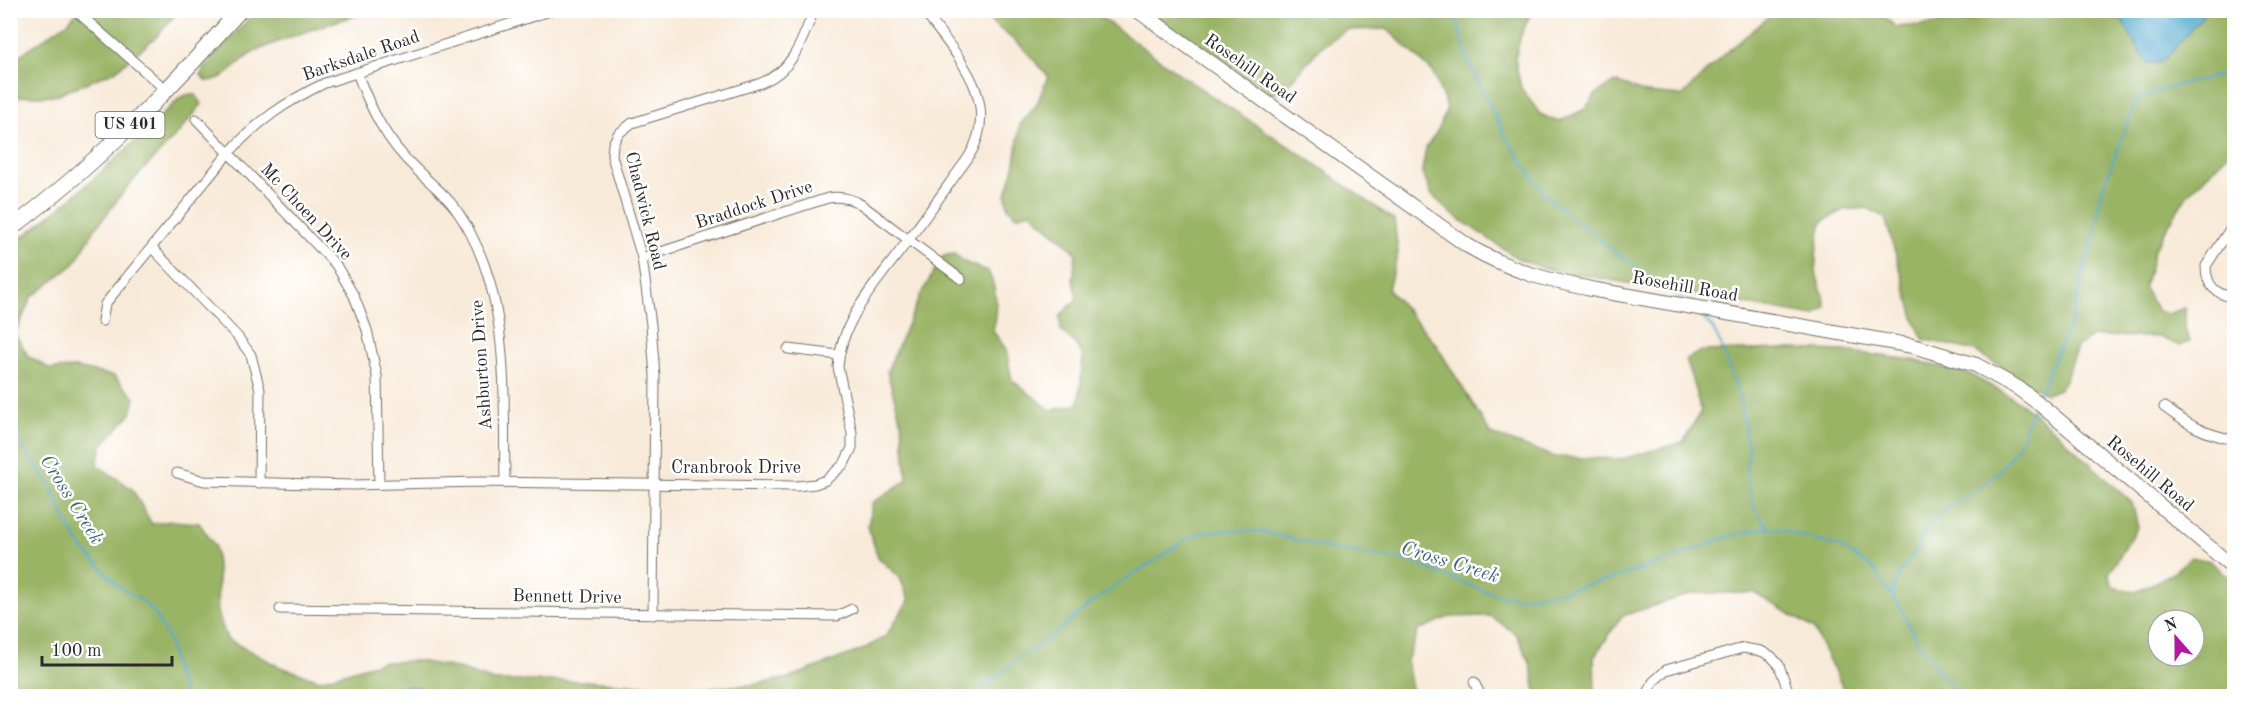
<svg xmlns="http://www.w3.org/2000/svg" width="2245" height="707" font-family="'Old Standard TT',serif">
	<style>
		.forest { fill: #9ab466; stroke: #627048; stroke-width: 1.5; fill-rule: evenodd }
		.water { fill: #51a8ce; stroke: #3e6a7c; stroke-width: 1.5 }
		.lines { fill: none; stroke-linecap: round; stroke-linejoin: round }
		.stream { stroke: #51a8ce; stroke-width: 2 }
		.minor-casing { stroke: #736e68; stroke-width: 11 }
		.secondary-casing { stroke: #736e68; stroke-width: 16 }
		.primary-casing { stroke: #736e68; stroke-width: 17 }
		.minor { stroke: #fff; stroke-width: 9 }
		.secondary { stroke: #fff; stroke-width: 14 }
		.primary { stroke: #fff; stroke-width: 15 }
		.labels { text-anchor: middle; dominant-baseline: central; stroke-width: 5; stroke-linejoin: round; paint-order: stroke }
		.shield { fill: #fff; stroke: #6b6b6b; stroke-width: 1.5 }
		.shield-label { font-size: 16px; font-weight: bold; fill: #2b2b2b }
		.street-label { font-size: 18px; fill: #2b2b2b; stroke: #fff }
		.water-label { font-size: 20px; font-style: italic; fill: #3c6374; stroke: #fff }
	</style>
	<rect width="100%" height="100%" fill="#fff"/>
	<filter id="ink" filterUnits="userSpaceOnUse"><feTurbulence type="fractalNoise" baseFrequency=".0167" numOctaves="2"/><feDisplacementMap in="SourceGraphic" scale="12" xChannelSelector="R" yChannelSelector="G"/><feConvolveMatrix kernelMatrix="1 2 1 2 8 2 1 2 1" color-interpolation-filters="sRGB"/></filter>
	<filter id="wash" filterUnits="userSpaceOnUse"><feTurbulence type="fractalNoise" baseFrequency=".008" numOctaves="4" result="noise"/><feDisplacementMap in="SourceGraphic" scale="24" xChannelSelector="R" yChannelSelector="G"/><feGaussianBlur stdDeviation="1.35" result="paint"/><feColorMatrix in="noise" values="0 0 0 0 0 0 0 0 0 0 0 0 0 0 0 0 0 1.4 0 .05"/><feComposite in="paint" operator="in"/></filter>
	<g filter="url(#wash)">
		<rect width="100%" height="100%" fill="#f8ead8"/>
		<!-- forest -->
		<g class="forest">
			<polygon points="78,11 178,11 157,36 115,71 54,96 23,96 11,100 10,62 68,22"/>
			<path d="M 256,11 L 256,10 L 371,11 C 332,22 293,35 256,51 C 236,60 233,79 206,81 L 201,75 L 204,67 Z"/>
			<path d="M 978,11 L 1092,11 L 1195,85 L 1305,157 L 1394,220 L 1398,253 L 1388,289 L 1435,343 L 1491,434 L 1555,457 L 1622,459 L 1683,442 L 1701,411 L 1686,359 L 1702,351 L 1788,349 L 1843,351 L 1913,360 L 1969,374 L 2018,401 L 2054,430 L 2132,503 L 2138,527 L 2109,573 L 2113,587 L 2136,592 L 2171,574 L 2191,557 L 2210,561 L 2234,581 L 2234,696 L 1847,696 L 1813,628 L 1755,593 L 1694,593 L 1622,616 L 1594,657 L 1595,696 L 1537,696 L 1530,662 L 1516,634 L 1490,616 L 1449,617 L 1419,630 L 1407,660 L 1413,696 L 11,696 L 10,246 C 72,202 127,149 181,97 L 190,94 L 196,95 L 202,104 L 179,132 L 128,186 L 95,229 L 74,264 L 31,298 L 15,334 L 28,356 L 50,369 L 76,368 L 114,376 L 135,398 L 131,414 L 102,445 L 97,465 L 132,489 L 152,524 L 171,521 L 199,523 L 215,546 L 218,577 L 217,611 L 227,639 L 280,667 L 320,680 L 381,662 L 419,661 L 456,668 L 494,681 L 586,681 L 691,689 L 752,685 L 789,678 L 864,649 L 886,636 L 909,600 L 900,578 L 878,557 L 868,527 L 872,503 L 907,480 L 902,425 L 887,371 L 920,296 L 943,256 L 954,254 L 968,264 L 988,271 C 999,293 996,308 993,331 L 1006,349 L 1012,380 L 1051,410 L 1079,404 L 1083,356 L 1074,342 L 1061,331 L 1060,316 L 1077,299 L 1073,280 L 1076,253 C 1062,238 1045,227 1031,212 L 1016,216 L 1008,208 L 1006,195 L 1015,163 L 1020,125 L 1037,104 L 1048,76 L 1021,46 ZM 2158,620 L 2194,620 L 2194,656 L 2158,656 Z"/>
			<path d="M 1154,11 L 1532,11 L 1521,35 L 1515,59 L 1521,88 L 1540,114 L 1559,122 L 1585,109 L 1597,93 L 1615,82 L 1646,93 L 1682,96 L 1724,54 L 1776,11 L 1878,11 L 1896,27 L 1972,21 L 1982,11 L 2234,11 L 2234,148 L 2187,195 L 2155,247 L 2144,288 L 2157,311 L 2168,314 L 2185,308 L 2185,327 L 2190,341 L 2180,346 L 2159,337 L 2093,336 L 2077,347 L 2065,380 L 2059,389 L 2046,394 L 1975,351 L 1923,339 L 1916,324 L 1885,218 L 1868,208 L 1844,210 L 1822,222 C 1818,238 1813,264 1818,280 C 1821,290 1825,298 1826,308 L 1814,316 L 1542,268 L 1517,258 L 1452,214 L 1431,194 L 1422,171 L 1426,148 L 1438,130 L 1447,108 L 1432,71 L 1387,29 L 1346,30 L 1320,48 L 1281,93 L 1266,94 L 1157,18 Z"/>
		</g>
		<!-- water -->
		<g class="water">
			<polygon points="2116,11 2207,11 2165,59 2158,63 2149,63 2144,58"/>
			<polygon points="401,686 417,687 446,696 372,696 376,693"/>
		</g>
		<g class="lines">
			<!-- stream -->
			<g class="stream">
				<polyline points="1454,10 1468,61 1505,136 1547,197 1602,242 1656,282 1685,300"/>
				<polyline points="1700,315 1712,327 1721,345 1739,397 1749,452 1746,470 1751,498 1755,510 1770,529"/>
				<polyline points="2038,395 2073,317 2085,264 2098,221 2100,195 2133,109 2140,98 2174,86 2234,72"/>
				<polyline points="10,434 20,443 49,483 68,525 83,549 120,587 146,604 155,614 169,641 176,674 185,696"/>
				<polyline points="1892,595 1900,572 1917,549 1921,538 1936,517 1989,480 2002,468 2020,442 2034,406"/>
				<polyline points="971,696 1003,672 1021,656 1045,642 1094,601 1128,577 1161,557 1184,540 1203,532 1227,530 1264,532 1328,548 1408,561 1479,589 1504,596 1523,597 1563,591 1602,581 1652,566 1730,536 1764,528 1778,529 1840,547 1872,568 1900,607 1920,646 1932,660 1937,670 1963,696"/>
			</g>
		</g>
	</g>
	<g filter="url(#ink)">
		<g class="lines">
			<!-- minor casing -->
			<g class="minor-casing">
				<g id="minor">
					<polyline points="75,10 166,90"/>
					<path d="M 357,73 C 371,110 387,142 416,169 C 429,182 444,193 455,208 C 512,287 503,390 505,482"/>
					<polyline points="196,119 336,265 354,296 367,330 377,376 379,484"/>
					<path d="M 2234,223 L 2206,266 C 2206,286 2216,294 2234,298"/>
					<polyline points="152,248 237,336 251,355 260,390 259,483"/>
					<path d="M 642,258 L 828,198 C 840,196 851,198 862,205 L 961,279"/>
					<path d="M 102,321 L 105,304 L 228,154 C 256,122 287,101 325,83 L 553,10"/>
					<polyline points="788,349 839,355"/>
					<path d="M 2164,407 C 2190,426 2202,433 2234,440"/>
					<path d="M 177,473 L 204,481 L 351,485 L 481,482 L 797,486 L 815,484 L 826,480 L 844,464 L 852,448 L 852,433 L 838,367 C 841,319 876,284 903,247 C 925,218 946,188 968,158 C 1004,101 956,55 923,10"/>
					<polyline points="280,609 837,616 852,609"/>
					<path d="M 653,615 L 655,376 L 651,325 L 642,258 L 612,156 L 613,144 L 618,134 L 632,123 L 761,83 C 794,70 802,40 814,10"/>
					<polyline points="1474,682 1481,696"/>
					<polyline points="1647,696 1653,682 1666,670 1743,648 1761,651 1771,656 1779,665 1790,696"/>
				</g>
			</g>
			<!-- secondary casing -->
			<g class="secondary-casing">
				<path id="secondary" d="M 1137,10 L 1468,246 C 1513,272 1546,280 1596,290 L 1913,346 L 1976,365 L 2018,388 L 2037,402 L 2234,568"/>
			</g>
			<!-- primary casing -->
			<g class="primary-casing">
				<path id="primary" d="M 10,229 C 95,166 170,89 240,10"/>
			</g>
			<!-- minor -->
			<use href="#minor" class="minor"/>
			<!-- secondary -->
			<use href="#secondary" class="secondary"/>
			<!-- primary -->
			<use href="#primary" class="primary"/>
		</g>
	</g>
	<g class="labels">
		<!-- shield labels -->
		<rect class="shield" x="95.5" y="112" width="69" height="26" rx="4.5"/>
		<g class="shield-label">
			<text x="130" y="125">US 401</text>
		</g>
		<!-- street labels -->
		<g class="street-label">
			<text transform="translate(361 56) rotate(-19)">Barksdale Road</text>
			<text transform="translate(1250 69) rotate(35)">Rosehill Road</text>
			<text transform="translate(754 205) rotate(-18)">Braddock Drive</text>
			<text transform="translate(645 211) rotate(76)">Chadwick Road</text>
			<text transform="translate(306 212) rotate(47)">Mc Choen Drive</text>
			<text transform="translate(1685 287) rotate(10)">Rosehill Road</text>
			<text transform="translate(482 365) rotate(-94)">Ashburton Drive</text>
			<text x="736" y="468">Cranbrook Drive</text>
			<text transform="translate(2150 474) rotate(40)">Rosehill Road</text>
			<text transform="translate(567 597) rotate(1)">Bennett Drive</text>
		</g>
		<!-- water labels -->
		<g class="water-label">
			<text transform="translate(71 500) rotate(58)">Cross Creek</text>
			<text transform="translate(1450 563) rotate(17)">Cross Creek</text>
		</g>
	</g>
	<!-- margin -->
	<rect width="2245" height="707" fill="none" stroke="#fff" stroke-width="36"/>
	<!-- north arrow -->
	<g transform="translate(2176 638) rotate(339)"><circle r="28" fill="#ffffff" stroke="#aaaaaa" stroke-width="1.5"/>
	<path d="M0-4.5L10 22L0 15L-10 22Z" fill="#b5179e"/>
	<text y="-9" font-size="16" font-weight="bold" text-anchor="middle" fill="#2b2b2b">N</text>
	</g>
	<!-- scale -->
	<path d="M42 656v9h130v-9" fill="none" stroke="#2b2b2b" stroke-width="3"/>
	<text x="51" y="656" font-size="18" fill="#2b2b2b" stroke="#ffffff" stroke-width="4.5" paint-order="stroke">100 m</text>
</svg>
